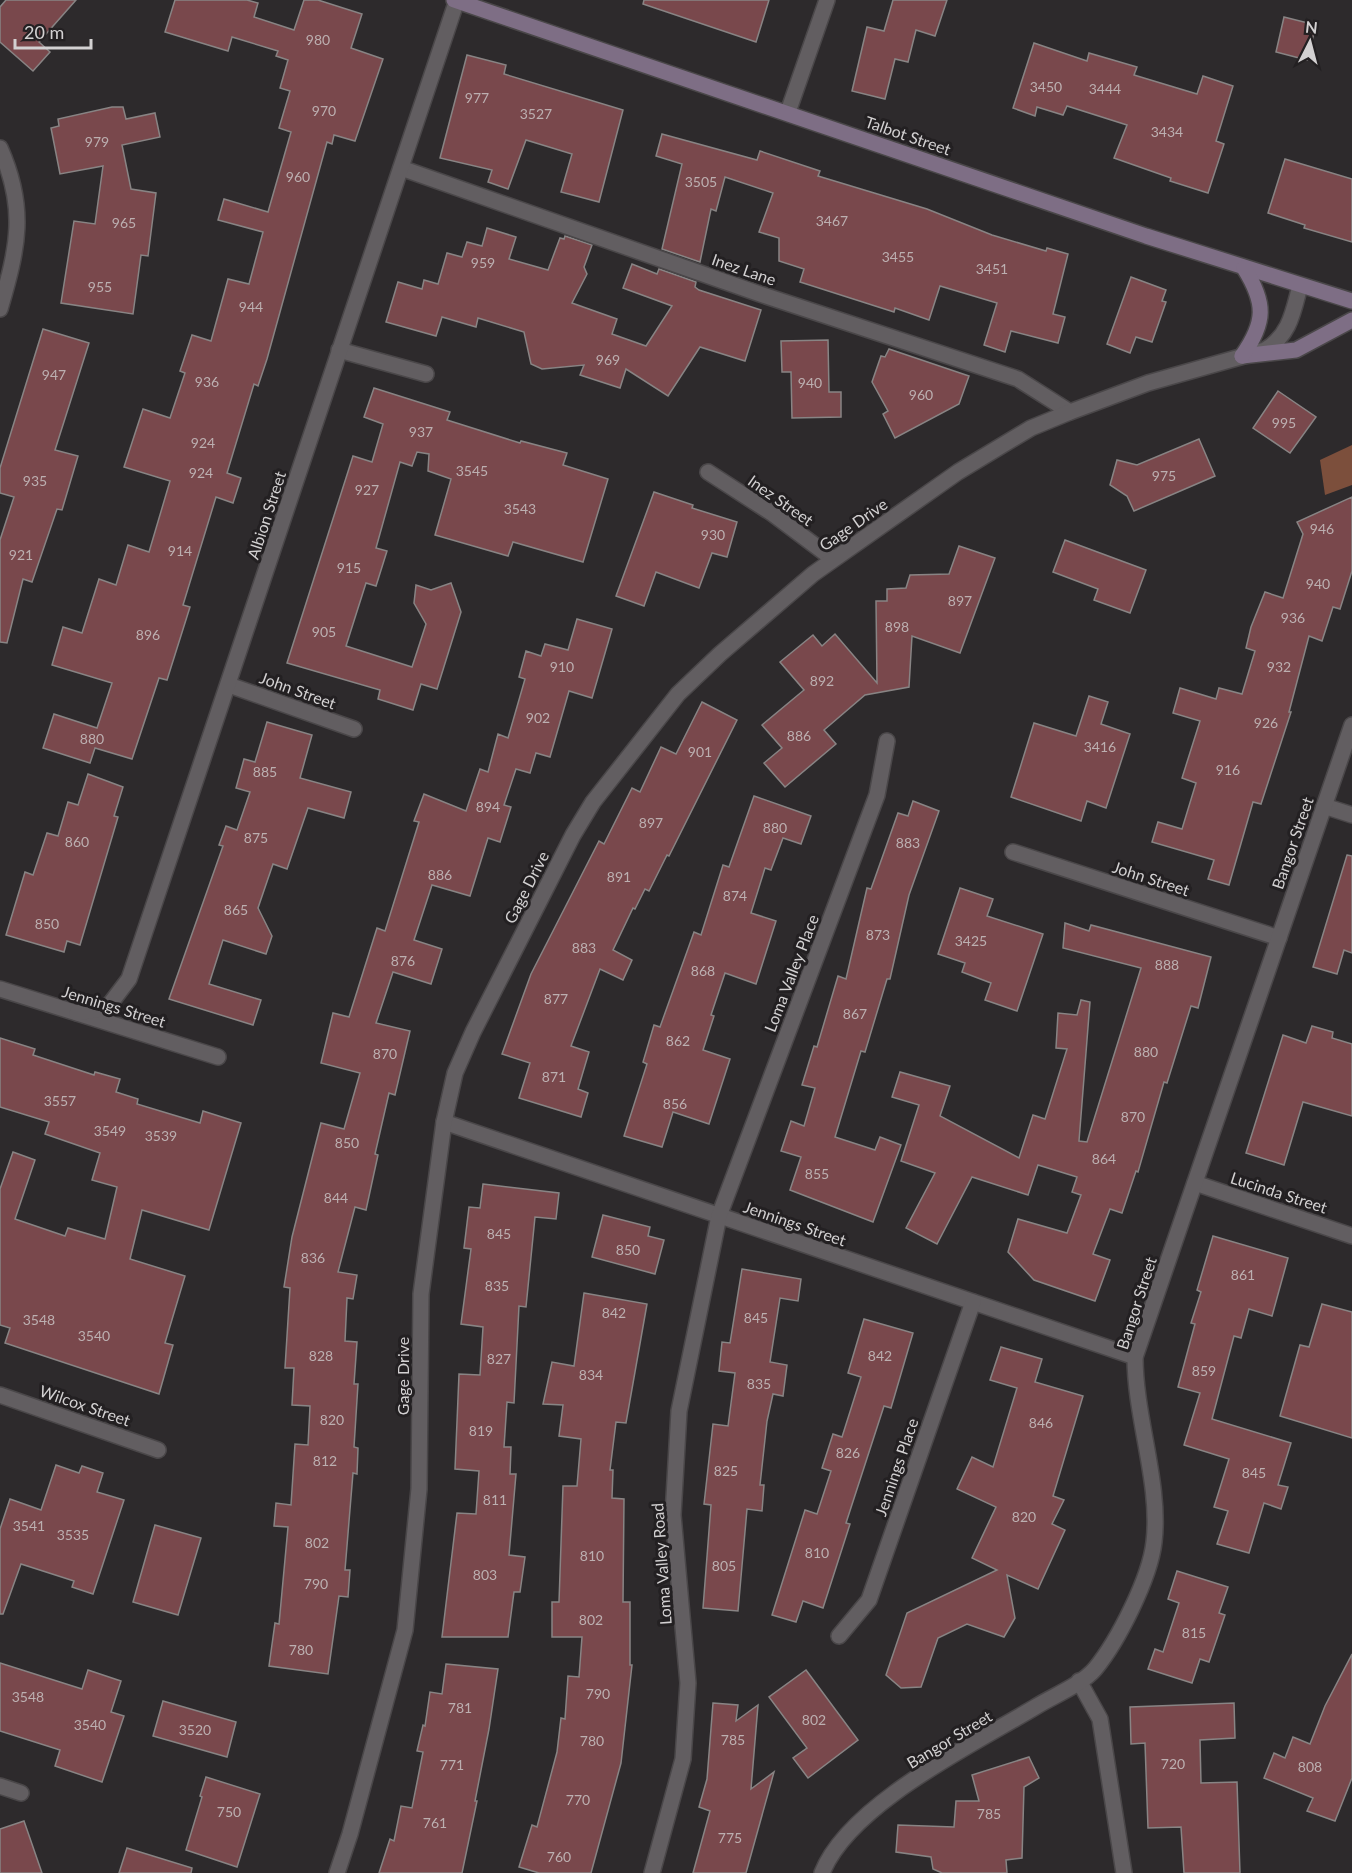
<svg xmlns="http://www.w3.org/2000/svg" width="1352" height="1873" font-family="Lato,sans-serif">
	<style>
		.forest { fill: #7c4f3c }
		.building { fill: #79484c; stroke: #888484; stroke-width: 1.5 }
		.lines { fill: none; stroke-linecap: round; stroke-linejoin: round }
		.minor-casing { stroke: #4a4749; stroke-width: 18 }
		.secondary-casing { stroke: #4a4749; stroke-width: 18 }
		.minor { stroke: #625e61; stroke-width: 15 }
		.secondary { stroke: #7e6e85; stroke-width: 15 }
		.labels { text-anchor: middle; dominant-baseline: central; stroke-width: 6; stroke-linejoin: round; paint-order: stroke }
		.number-label { font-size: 14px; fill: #bcafb0 }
		.street-label { font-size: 16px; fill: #d3d1d2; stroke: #232022 }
	</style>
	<rect width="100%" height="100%" fill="#2d2a2c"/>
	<!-- forest -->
	<polygon class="forest" points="1352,445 1352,485 1325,495 1320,460"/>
	<!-- building -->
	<g class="building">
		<polygon points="6,0 76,0 39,42 50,52 33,71 0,42 0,7"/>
		<polygon points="175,0 247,0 258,3 254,17 294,30 304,0 318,0 362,14 351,48 383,59 355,141 334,135 332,144 327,142 267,359 258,386 254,384 227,473 241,478 233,503 216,497 183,605 190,607 167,680 159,678 132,759 95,748 90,763 43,748 54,714 97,728 112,683 52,665 63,627 82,633 99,579 116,585 128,545 149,552 170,481 124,467 143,409 170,418 185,373 180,371 192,335 211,341 228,279 249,284 263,232 218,220 224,199 268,212 291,132 279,128 290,91 280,88 288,60 276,56 278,51 232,37 228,51 165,32"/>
		<polygon points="644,0 769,0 756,42 643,4"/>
		<polygon points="893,0 947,0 935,36 916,30 908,62 895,59 885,99 852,91 867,27 884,31"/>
		<polygon points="1284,17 1316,25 1307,60 1276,52"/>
		<polygon points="1034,43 1087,61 1089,53 1137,67 1134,75 1197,94 1203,76 1233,86 1216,141 1224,144 1208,193 1170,181 1171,178 1114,158 1127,125 1067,106 1063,115 1037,107 1035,116 1013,108"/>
		<polygon points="467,55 506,65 504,74 623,110 599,202 561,192 572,154 526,140 508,189 488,182 492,170 440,158"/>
		<polygon points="112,107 123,107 126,119 155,113 160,137 122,145 131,189 156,193 148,256 141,255 133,314 61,303 74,221 95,224 103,166 60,174 51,128 59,126 58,119"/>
		<polygon points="662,134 757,160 760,151 820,171 818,176 927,209 992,235 1046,251 1047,248 1068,254 1053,314 1065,317 1058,343 1011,331 1005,352 984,345 997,303 940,286 929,320 895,308 894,312 800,282 804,269 779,261 779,238 759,232 773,193 725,177 716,211 711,209 700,262 662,249 682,164 656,156"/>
		<polygon points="1285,159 1352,179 1352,242 1304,228 1305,225 1268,213"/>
		<polygon points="487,228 516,237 509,259 548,270 560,238 564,239 565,236 592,245 584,267 587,274 572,303 617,319 612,334 646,346 672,306 623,288 632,264 657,274 659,269 696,282 695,287 699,290 761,310 745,361 700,347 668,396 626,369 620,388 580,375 584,365 542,369 531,364 524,332 478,318 476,327 442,317 436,336 386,322 398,282 422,289 424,280 438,284 447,253 462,257 467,242 482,246"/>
		<polygon points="1131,277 1166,290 1162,301 1166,302 1152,342 1136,337 1130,353 1107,344"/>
		<polygon points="43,329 89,343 55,450 78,456 62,510 57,509 32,582 23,579 7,643 0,642 0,540 14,497 0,493 0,468"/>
		<polygon points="828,340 829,392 841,392 841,417 792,418 791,372 782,372 781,341"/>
		<polygon points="889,349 969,376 959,404 895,438 883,414 888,411 872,382 881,356 885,357"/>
		<polygon points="374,388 450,412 447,420 520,443 521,441 567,453 563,465 608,479 583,562 513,542 508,556 435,535 451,479 428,471 429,454 417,452 412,466 400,462 376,548 387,551 376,586 366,583 346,646 412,667 426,624 414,603 416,585 431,590 451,583 461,612 437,689 421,684 413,710 378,699 380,690 287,663 353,456 372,462 383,424 364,417"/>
		<polygon points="1278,391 1316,417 1290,453 1253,428"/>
		<polygon points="1199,439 1215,476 1134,511 1127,496 1110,485 1117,460 1137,465"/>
		<polygon points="654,492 693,505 692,508 737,522 727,557 712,553 699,588 656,572 644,606 616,596"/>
		<polygon points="1352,497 1352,571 1340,609 1333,607 1322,641 1309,636 1289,712 1291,712 1261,804 1253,802 1229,885 1208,879 1214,860 1152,842 1158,822 1182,829 1196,783 1182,778 1200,721 1173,713 1180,688 1216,699 1219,688 1242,694 1255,651 1246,648 1251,627 1265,592 1283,598 1303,534 1297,522"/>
		<polygon points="1065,540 1146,570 1130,613 1094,600 1098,589 1053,572"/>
		<polygon points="959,546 995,558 960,653 912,636 909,687 865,695 824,730 836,744 785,787 764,763 782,748 762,725 804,690 780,662 813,635 822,646 835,634 877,683 876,601 887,601 887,589 906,588 910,575 949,574"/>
		<polygon points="577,619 612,629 592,698 569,691 550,757 536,753 530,773 516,769 504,805 511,807 500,842 488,838 470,896 432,885 414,940 442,949 431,984 393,972 376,1023 410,1031 395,1095 389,1093 375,1154 378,1155 366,1210 355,1207 338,1272 357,1275 353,1299 347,1298 345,1341 357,1342 354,1384 358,1384 354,1447 358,1448 357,1474 353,1473 345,1570 350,1570 348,1597 339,1596 328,1674 269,1666 275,1623 279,1624 288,1527 274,1526 276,1503 291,1505 295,1444 308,1445 310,1406 292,1405 294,1368 285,1368 290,1288 284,1287 292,1237 321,1123 344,1129 360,1073 321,1063 333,1013 349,1017 377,928 385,931 419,822 414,821 424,794 466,811 480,769 488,772 498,734 508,738 525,679 519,677 526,651 541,656 545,644 568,650"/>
		<polygon points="1089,696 1108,702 1101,724 1130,734 1106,808 1087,801 1081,821 1011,797 1034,723 1076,736"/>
		<polygon points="702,702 737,720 669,856 667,855 649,891 645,889 635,909 633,908 613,950 632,960 623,980 600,969 571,1046 589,1052 578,1089 588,1093 581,1117 519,1098 530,1063 502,1054 531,974 599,841 604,844 632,788 640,792 661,747 676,754"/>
		<polygon points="267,722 312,735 300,778 351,792 344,818 308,808 287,869 273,864 258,908 272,936 266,954 223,940 209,984 261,1000 253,1025 169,999 223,846 219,845 226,826 237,830 250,792 236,788 244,759 255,762"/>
		<polygon points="88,774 123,787 114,816 118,817 80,945 67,941 64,952 6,935 25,872 33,875 47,833 58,836 68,802 78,805"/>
		<polygon points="754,796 811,816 801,844 783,838 771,870 765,868 751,913 776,921 756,984 725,973 711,1015 714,1016 703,1050 730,1059 709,1124 673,1112 662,1147 624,1136 647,1064 643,1062 654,1025 660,1027 694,932 701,935 723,865 729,867"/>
		<polygon points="913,801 939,811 909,895 890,979 887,979 865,1052 861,1051 835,1137 875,1150 880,1137 901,1145 873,1222 790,1190 801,1157 781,1151 791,1121 804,1126 815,1088 802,1085 814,1046 817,1047 838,976 846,979 867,888 871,889 898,813 908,816"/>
		<polygon points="1347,855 1352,856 1352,953 1344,950 1337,974 1313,967"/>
		<polygon points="960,888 993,899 987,916 1043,934 1017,1011 985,1000 991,983 962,972 965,963 938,954"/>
		<polygon points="1065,923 1089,931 1091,925 1211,957 1198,1008 1191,1006 1167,1083 1164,1082 1138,1172 1136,1171 1122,1213 1110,1209 1093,1254 1110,1260 1095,1301 1034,1280 1008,1252 1018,1219 1067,1233 1081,1195 1072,1192 1077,1177 1038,1165 1028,1195 972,1177 937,1244 906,1228 935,1173 901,1161 919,1105 892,1097 900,1072 950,1086 940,1116 1019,1158 1033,1115 1045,1119 1067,1049 1056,1048 1058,1013 1077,1015 1081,1000 1090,1002 1079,1141 1087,1142 1141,968 1063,948"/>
		<polygon points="1312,1026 1333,1032 1332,1038 1352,1044 1352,1116 1303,1102 1284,1165 1246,1153 1283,1035 1306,1043"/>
		<polygon points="0,1038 35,1049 33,1055 94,1075 95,1072 120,1079 116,1092 138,1099 137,1104 200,1123 203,1111 241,1123 209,1230 142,1210 130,1259 185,1276 165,1343 173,1345 159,1394 5,1343 10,1328 0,1325 0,1189 13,1152 35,1160 15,1219 65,1236 68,1228 105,1239 117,1187 92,1180 100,1153 45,1134 49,1122 0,1107"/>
		<polygon points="483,1184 559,1193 556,1219 535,1217 526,1307 519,1306 514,1403 507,1402 504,1447 511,1447 510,1474 516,1474 509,1555 525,1557 520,1592 514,1592 508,1637 442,1637 457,1513 476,1514 479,1471 455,1469 459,1374 480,1375 483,1327 461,1324 471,1249 464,1248 469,1207 480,1208"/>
		<polygon points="603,1215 650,1227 648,1236 664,1240 655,1274 592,1257"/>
		<polygon points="1213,1236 1288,1258 1272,1316 1249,1309 1241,1338 1234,1336 1212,1419 1291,1443 1278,1485 1288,1487 1281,1509 1264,1503 1249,1553 1217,1544 1228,1511 1214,1507 1229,1459 1184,1445 1200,1393 1178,1387 1195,1324 1191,1323 1201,1292 1197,1290"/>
		<polygon points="742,1269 801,1279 798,1301 780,1298 770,1362 787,1365 783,1396 773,1394 767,1421 760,1485 764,1485 762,1511 747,1509 738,1611 703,1608 711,1505 704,1504 713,1424 728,1426 735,1373 719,1371 722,1342 730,1343"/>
		<polygon points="584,1293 647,1304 626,1423 616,1422 610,1470 613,1470 612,1498 624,1499 623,1602 630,1602 630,1665 632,1665 621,1763 591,1873 539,1873 519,1867 532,1825 537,1827 557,1752 561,1718 565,1719 568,1676 579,1677 582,1637 552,1637 552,1602 559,1602 563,1486 577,1486 581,1439 559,1436 563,1405 543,1404 552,1362 574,1366"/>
		<polygon points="1322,1304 1352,1312 1352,1438 1280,1416 1300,1345 1309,1347"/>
		<polygon points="864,1319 913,1333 891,1408 884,1406 846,1523 850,1524 823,1608 803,1601 796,1622 772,1615 805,1510 817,1514 831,1471 822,1468 833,1434 842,1437 861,1377 848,1373"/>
		<polygon points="1001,1347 1042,1359 1035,1382 1083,1396 1053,1496 1064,1500 1052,1524 1065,1530 1038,1589 1007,1575 1015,1618 1004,1637 967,1624 938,1638 921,1687 901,1688 886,1675 907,1613 997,1570 972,1558 996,1507 957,1489 972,1457 993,1467 1017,1388 990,1380"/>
		<polygon points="56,1465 79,1473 82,1466 103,1473 97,1492 124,1500 93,1594 72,1587 74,1581 21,1564 3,1614 0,1614 0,1529 10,1499 41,1510"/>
		<polygon points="155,1525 201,1538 178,1615 133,1602"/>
		<polygon points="1177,1571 1228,1587 1219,1613 1225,1615 1209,1662 1200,1659 1192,1683 1148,1669 1155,1649 1163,1652 1179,1603 1168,1599"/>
		<polygon points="1352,1654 1352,1778 1335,1821 1307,1811 1313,1798 1264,1778 1274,1753 1285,1758 1293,1737 1310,1744 1325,1706"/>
		<polygon points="0,1663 82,1689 88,1670 121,1681 111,1712 124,1716 102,1782 55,1766 60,1750 0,1731"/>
		<polygon points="446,1664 498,1669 489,1729 475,1801 477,1801 462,1873 379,1873 390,1839 394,1841 401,1806 412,1808 423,1752 417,1751 423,1725 425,1726 430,1692 442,1694"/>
		<polygon points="806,1670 858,1740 808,1778 793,1758 807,1748 769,1697"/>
		<polygon points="163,1701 236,1722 227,1757 153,1736"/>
		<polygon points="713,1703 738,1705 736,1721 758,1705 751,1789 774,1772 746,1873 693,1873 710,1811 699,1807 707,1779"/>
		<polygon points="1234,1703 1235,1738 1200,1740 1201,1783 1237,1782 1240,1873 1184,1873 1181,1827 1148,1828 1145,1743 1131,1744 1130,1707"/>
		<polygon points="1029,1757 1039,1778 1024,1787 1022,1858 1006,1860 1007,1873 942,1873 933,1869 931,1857 896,1852 898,1825 954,1827 956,1801 979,1801 972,1775"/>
		<polygon points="206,1777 260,1794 237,1867 186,1850 202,1797 200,1796"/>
		<polygon points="24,1821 42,1873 0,1873 0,1829"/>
		<polygon points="127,1848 192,1868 191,1873 119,1873"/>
	</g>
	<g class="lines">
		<!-- minor casing -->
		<g class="minor-casing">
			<g id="minor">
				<polyline points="788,112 827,0"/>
				<path d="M 0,148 C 27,209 18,247 0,309"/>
				<polyline points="401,168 760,294 1018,379 1070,412"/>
				<polyline points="339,350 426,374"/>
				<polyline points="708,472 773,514 833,559"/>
				<polyline points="229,685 354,729"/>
				<polyline points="1324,806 1352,815"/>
				<polyline points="1013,852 1279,938"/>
				<polyline points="0,989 218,1057"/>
				<polyline points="77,1013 107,1008 129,979 457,0"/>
				<polyline points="444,1122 1135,1357"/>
				<polyline points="1195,1183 1352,1236"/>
				<polyline points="0,1395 158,1450"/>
				<polyline points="839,1636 869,1600 973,1302"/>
				<polyline points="1079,1681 1100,1719 1124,1873"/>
				<polyline points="0,1786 21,1793"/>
				<path d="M 337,1873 L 350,1834 L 405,1630 L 419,1489 L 421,1294 L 444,1122 L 455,1073 L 473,1032 L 573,835 L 593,802 L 678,694 L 720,654 L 813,574 L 958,472 L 1031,428 L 1070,412 L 1148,383 L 1265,350 C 1290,335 1293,312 1300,286"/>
				<polyline points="652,1873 683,1759 688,1683 673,1515 679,1411 719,1216 877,795 887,741"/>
				<path d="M 822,1873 C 849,1804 974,1744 1037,1706 C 1055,1695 1081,1685 1095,1669 C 1118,1641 1150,1578 1154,1542 C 1161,1484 1135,1418 1135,1357 L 1352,725"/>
			</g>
		</g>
		<!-- secondary casing -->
		<g class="secondary-casing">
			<g id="secondary">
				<polyline points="454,0 1146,236 1352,301"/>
				<polyline points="1242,356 1296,350 1352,320"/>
				<path d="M 1242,356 C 1266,322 1266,303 1244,268"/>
			</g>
		</g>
		<!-- minor -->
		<use href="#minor" class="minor"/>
		<!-- secondary -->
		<use href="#secondary" class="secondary"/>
	</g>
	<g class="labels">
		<!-- number labels -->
		<g class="number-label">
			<text x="318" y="39">980</text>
			<text x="1046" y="86">3450</text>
			<text x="1105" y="88">3444</text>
			<text x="477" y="97">977</text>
			<text x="324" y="110">970</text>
			<text x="536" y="113">3527</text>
			<text x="1167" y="131">3434</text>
			<text x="97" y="141">979</text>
			<text x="298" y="176">960</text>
			<text x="701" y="181">3505</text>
			<text x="832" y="220">3467</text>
			<text x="124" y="222">965</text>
			<text x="898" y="256">3455</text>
			<text x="483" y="262">959</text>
			<text x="992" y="268">3451</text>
			<text x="100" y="286">955</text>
			<text x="251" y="306">944</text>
			<text x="608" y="359">969</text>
			<text x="54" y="374">947</text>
			<text x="207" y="381">936</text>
			<text x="810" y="382">940</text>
			<text x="921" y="394">960</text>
			<text x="1284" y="422">995</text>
			<text x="421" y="431">937</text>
			<text x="203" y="442">924</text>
			<text x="472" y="470">3545</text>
			<text x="201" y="472">924</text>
			<text x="1164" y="475">975</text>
			<text x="35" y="480">935</text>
			<text x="367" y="489">927</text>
			<text x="520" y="508">3543</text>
			<text x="1322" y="528">946</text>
			<text x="713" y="534">930</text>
			<text x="180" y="550">914</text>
			<text x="21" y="554">921</text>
			<text x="349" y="567">915</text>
			<text x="1318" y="583">940</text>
			<text x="960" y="600">897</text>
			<text x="1293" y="617">936</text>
			<text x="897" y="626">898</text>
			<text x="324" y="631">905</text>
			<text x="148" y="634">896</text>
			<text x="562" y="666">910</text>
			<text x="1279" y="666">932</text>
			<text x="822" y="680">892</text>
			<text x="538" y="717">902</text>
			<text x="1266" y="722">926</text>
			<text x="799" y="735">886</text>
			<text x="92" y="738">880</text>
			<text x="1100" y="746">3416</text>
			<text x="700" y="751">901</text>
			<text x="1228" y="769">916</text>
			<text x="265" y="771">885</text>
			<text x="488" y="806">894</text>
			<text x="651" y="822">897</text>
			<text x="775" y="827">880</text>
			<text x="256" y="837">875</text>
			<text x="77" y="841">860</text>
			<text x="908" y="842">883</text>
			<text x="440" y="874">886</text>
			<text x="619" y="876">891</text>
			<text x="735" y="895">874</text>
			<text x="236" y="909">865</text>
			<text x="47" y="923">850</text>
			<text x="878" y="934">873</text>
			<text x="971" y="940">3425</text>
			<text x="584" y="947">883</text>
			<text x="403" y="960">876</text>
			<text x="1167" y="964">888</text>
			<text x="703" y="970">868</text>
			<text x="556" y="998">877</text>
			<text x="855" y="1013">867</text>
			<text x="678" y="1040">862</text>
			<text x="1146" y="1051">880</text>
			<text x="385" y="1053">870</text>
			<text x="554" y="1076">871</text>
			<text x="60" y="1100">3557</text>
			<text x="675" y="1103">856</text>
			<text x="1133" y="1116">870</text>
			<text x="110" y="1130">3549</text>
			<text x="161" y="1135">3539</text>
			<text x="347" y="1142">850</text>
			<text x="1104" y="1158">864</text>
			<text x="817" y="1173">855</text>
			<text x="336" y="1197">844</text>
			<text x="499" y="1233">845</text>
			<text x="628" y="1249">850</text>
			<text x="313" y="1257">836</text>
			<text x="1243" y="1274">861</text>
			<text x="497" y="1285">835</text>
			<text x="614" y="1312">842</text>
			<text x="756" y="1317">845</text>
			<text x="39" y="1319">3548</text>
			<text x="94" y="1335">3540</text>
			<text x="321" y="1355">828</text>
			<text x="880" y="1355">842</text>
			<text x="499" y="1358">827</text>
			<text x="1204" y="1370">859</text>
			<text x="591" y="1374">834</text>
			<text x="759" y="1383">835</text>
			<text x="332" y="1419">820</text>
			<text x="1041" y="1422">846</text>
			<text x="481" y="1430">819</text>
			<text x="848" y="1452">826</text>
			<text x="325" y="1460">812</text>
			<text x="726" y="1470">825</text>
			<text x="1254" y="1472">845</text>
			<text x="495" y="1499">811</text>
			<text x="1024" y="1516">820</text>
			<text x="29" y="1525">3541</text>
			<text x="73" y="1534">3535</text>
			<text x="317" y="1542">802</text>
			<text x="817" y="1552">810</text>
			<text x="592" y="1555">810</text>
			<text x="724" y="1565">805</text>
			<text x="485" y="1574">803</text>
			<text x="316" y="1583">790</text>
			<text x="591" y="1619">802</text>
			<text x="1194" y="1632">815</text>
			<text x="301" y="1649">780</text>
			<text x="598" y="1693">790</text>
			<text x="28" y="1696">3548</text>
			<text x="460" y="1707">781</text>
			<text x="814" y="1719">802</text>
			<text x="90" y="1724">3540</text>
			<text x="195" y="1729">3520</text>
			<text x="733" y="1739">785</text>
			<text x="592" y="1740">780</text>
			<text x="1173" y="1763">720</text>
			<text x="452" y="1764">771</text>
			<text x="1310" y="1766">808</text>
			<text x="578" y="1799">770</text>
			<text x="229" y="1811">750</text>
			<text x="989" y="1813">785</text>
			<text x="435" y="1822">761</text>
			<text x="730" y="1837">775</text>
			<text x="559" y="1856">760</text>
		</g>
		<!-- street labels -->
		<g class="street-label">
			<text transform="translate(908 135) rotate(19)">Talbot Street</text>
			<text transform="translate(744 269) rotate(19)">Inez Lane</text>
			<text transform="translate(781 500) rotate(35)">Inez Street</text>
			<text transform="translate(266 515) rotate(-72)">Albion Street</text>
			<text transform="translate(853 524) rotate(-35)">Gage Drive</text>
			<text transform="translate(298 690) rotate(20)">John Street</text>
			<text transform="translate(1292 843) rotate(-71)">Bangor Street</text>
			<text transform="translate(1151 878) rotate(18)">John Street</text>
			<text transform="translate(526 887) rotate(-63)">Gage Drive</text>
			<text transform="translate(791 973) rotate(-69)">Loma Valley Place</text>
			<text transform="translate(114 1006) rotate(17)">Jennings Street</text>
			<text transform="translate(1279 1192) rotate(18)">Lucinda Street</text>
			<text transform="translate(795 1223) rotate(19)">Jennings Street</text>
			<text transform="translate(1136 1303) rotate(-72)">Bangor Street</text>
			<text transform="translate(402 1376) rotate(-90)">Gage Drive</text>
			<text transform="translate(85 1405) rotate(19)">Wilcox Street</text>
			<text transform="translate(896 1467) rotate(-71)">Jennings Place</text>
			<text transform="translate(661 1564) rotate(-94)">Loma Valley Road</text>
			<text transform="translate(949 1739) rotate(-31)">Bangor Street</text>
		</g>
	</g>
	<!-- north arrow -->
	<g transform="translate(1310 42) rotate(6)" stroke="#232022" stroke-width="4.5" paint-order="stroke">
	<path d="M0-4.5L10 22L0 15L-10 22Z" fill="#d3d1d2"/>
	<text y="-9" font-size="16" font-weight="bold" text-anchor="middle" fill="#d3d1d2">N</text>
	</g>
	<!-- scale -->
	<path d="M15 39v9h76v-9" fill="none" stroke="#d3d1d2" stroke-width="3"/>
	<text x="24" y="39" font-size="18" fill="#d3d1d2" stroke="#232022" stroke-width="4.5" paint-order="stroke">20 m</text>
</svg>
